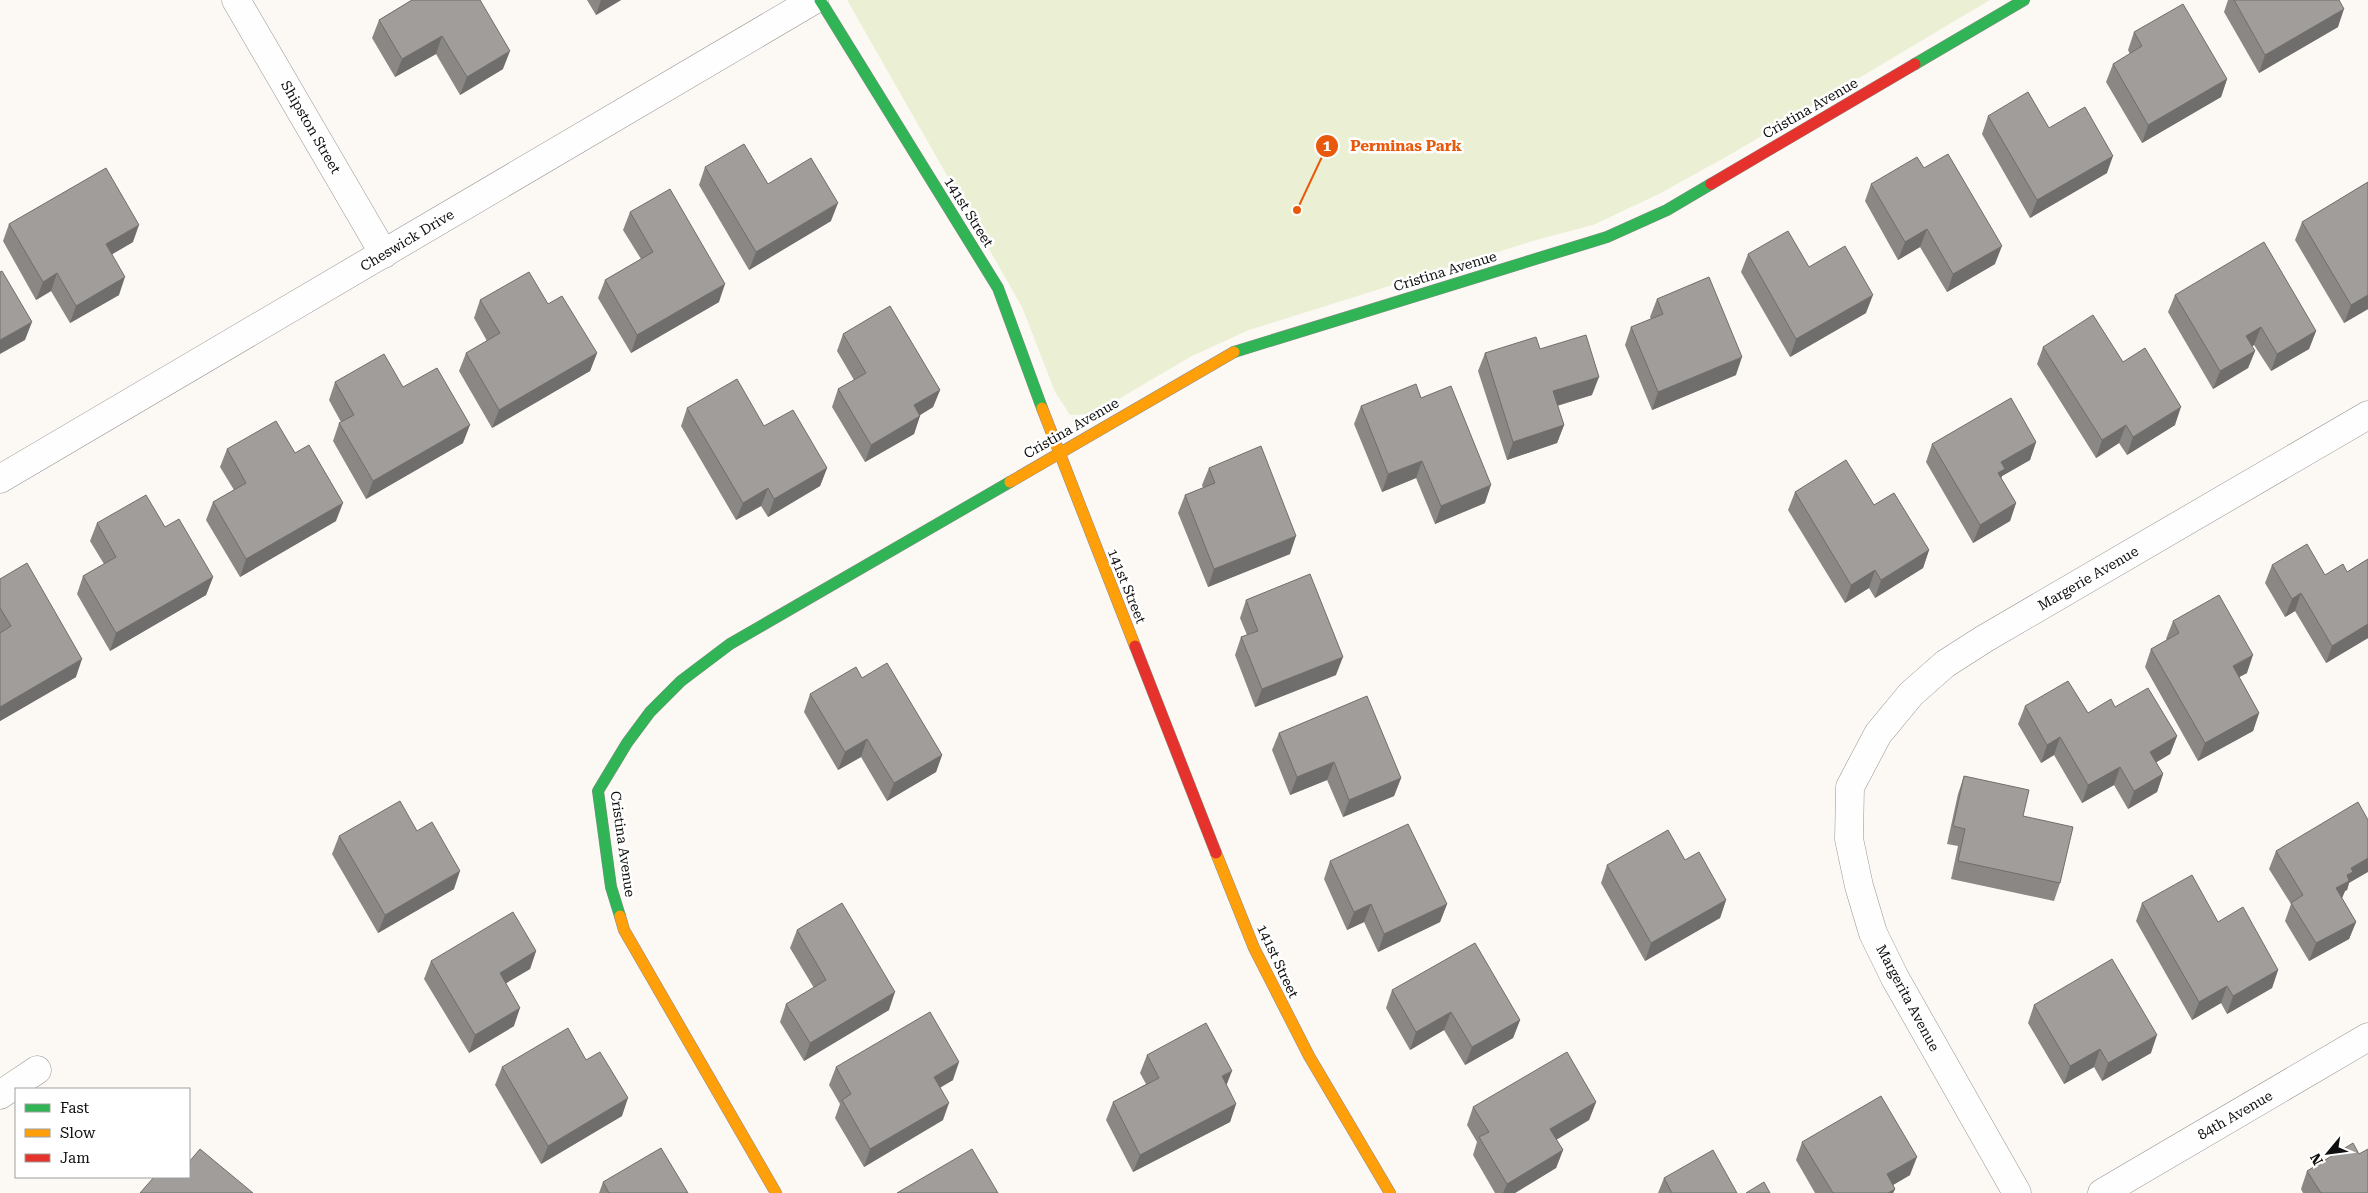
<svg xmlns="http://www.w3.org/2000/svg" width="2368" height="1193" font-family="'Roboto Serif',serif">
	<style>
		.green { fill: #ebf0d5 }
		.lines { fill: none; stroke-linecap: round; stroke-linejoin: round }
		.street-casing { stroke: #969493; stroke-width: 29 }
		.fast-casing { stroke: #8c8b89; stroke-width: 12 }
		.slow-casing { stroke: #8c8b89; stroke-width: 12 }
		.jam-casing { stroke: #8c8b89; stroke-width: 12 }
		.street { stroke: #fffefe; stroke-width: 28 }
		.fast { stroke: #30b455; stroke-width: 11 }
		.slow { stroke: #ff9f0a; stroke-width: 11 }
		.jam { stroke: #e5322d; stroke-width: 11 }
		.wall { fill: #8a8784 }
		.shaded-wall { fill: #706e6c }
		.building { fill: #a09d9a; stroke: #706e6c }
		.labels { text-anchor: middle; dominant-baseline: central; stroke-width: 5; stroke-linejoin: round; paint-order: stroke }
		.street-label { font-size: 14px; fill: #0f0f0f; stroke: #fff }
		.leader { fill: none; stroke: #e8590c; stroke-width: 2 }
		.callout-dot { fill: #e8590c; stroke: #fff; stroke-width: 2 }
		.mark-label { font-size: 15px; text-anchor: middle; font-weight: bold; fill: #fff }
		.callout-label { font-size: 15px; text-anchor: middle; font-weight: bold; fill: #e8590c; stroke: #fff; stroke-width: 5; stroke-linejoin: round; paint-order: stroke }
	</style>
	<rect width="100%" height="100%" fill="#fcf9f5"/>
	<!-- green -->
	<polygon class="green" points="847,0 1990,0 1733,153 1659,194 1593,225 1536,240 1249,330 1192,356 1093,414 1070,415 1055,392 1022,307"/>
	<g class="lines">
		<!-- street casing -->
		<g class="street-casing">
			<g id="street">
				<polyline points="236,0 384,254"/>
				<polyline points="0,479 814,0"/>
				<polyline points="0,1095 37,1070"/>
				<polyline points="2017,1193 1895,978 1873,933 1859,886 1849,839 1850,787 1878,734 1911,694 1945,664 1984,639 2368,415"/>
				<polyline points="2102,1193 2368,1037"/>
			</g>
		</g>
		<!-- fast casing -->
		<g class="fast-casing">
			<g id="fast">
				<polyline points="820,0 998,288 1042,408"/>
				<polyline points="1915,64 2024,0"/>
				<polyline points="1234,352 1607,237 1667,210 1711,184"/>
				<polyline points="620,916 611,887 598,791 627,743 650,712 681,681 730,644 1010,482"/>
			</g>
		</g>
		<!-- slow casing -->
		<g class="slow-casing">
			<g id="slow">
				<polyline points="1042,408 1135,646"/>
				<polyline points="1010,482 1234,352"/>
				<polyline points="1216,853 1254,948 1309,1056 1390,1193"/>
				<polyline points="620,916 624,930 776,1193"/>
			</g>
		</g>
		<!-- jam casing -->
		<g class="jam-casing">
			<g id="jam">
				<polyline points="1711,184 1915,64"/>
				<polyline points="1135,646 1216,853"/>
			</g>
		</g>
		<!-- street -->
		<use href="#street" class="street"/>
		<!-- fast -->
		<use href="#fast" class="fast"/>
		<!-- slow -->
		<use href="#slow" class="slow"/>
		<!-- jam -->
		<use href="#jam" class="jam"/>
	</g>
	<!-- wall -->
	<g class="wall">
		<polygon points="412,0 503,69 460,95 436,54 395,77 372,38 379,20"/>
		<polygon points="587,0 621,0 596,15"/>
		<polygon points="2228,0 2339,0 2338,27 2259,73 2224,12"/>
		<polygon points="2134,32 2227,79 2221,97 2142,143 2106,82 2113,64 2130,54 2128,50"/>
		<polygon points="1988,116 2049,128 2107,173 2030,218 1982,134"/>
		<polygon points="705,167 768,184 831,221 749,270 699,185"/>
		<polygon points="1924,168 1995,264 1947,292 1920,247 1898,260 1865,201 1871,184"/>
		<polygon points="2368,182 2368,309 2344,323 2295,240 2302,222"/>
		<polygon points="630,212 719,302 631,353 598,298 605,280 641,259 623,230"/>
		<polygon points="9,224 133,242 112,254 119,295 70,323 51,291 36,300 3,241"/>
		<polygon points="1748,254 1866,313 1790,357 1741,272"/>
		<polygon points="2175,295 2316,331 2309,349 2271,371 2254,345 2252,346 2255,351 2248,368 2213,389 2168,312"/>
		<polygon points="1657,299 1736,375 1652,410 1625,345 1631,327 1651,319 1650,317"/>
		<polygon points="480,300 548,304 597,353 590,371 492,428 459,371 466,353 487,341 474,318"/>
		<polygon points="843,334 940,390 933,407 920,415 914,434 865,462 832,407 838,389 854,380 837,351"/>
		<polygon points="2043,347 2123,362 2175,425 2127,455 2119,443 2096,458 2037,364"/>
		<polygon points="1540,349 1592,395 1557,406 1564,425 1557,443 1507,460 1478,371 1485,353"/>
		<polygon points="335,382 403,387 463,443 366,499 333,441 339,423 341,422 329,400"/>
		<polygon points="1421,398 1485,503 1435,524 1416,478 1382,492 1354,424 1361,406"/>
		<polygon points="687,408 764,426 827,468 820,486 768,517 761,506 736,520 681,426"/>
		<polygon points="2036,442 2030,460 2002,476 2001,478 2016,503 2010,521 1973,543 1926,462 1932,444"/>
		<polygon points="227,449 295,453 336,521 240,577 206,520 213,502 234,490 220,467"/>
		<polygon points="1209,468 1290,554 1208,587 1178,513 1185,495 1203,488 1202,485"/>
		<polygon points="1795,492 1874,505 1929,550 1923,568 1875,598 1869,588 1845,603 1788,510"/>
		<polygon points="97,523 165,527 213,577 206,595 110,651 77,594 83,576 104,564 90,541"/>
		<polygon points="2368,559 2368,638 2326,663 2295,611 2285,617 2265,583 2272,565 2325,575 2347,572"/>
		<polygon points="0,579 76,677 0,721"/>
		<polygon points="1246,600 1336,675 1255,707 1235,655 1241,637 1247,635 1240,618"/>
		<polygon points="2173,621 2247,673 2239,677 2259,713 2253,731 2198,761 2145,667 2151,649 2167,640 2166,639"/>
		<polygon points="862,678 942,755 936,772 887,801 861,757 838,770 804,712 810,694"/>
		<polygon points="2025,706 2088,713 2115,707 2177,736 2170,754 2156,762 2163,774 2157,792 2128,809 2114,785 2082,803 2054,755 2041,763 2018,724"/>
		<polygon points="1279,733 1401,778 1394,796 1343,817 1327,780 1290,795 1272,750"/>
		<polygon points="1964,776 2023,816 2060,883 2054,901 1951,879 1958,846 1947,844 1958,794"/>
		<polygon points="417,831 454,889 378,933 332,854 339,836"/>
		<polygon points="2276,851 2349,883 2347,890 2345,891 2342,898 2356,922 2349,939 2309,961 2285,921 2291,904 2269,869"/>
		<polygon points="1685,860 1726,900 1720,918 1645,961 1601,883 1607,865"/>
		<polygon points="1330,861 1447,904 1440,922 1378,952 1364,922 1347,930 1324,879"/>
		<polygon points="2142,903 2218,922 2278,970 2272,988 2227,1014 2221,1003 2192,1020 2136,921"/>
		<polygon points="797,930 889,1010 804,1061 780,1022 786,1004 814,988 790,948"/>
		<polygon points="536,951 530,969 506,983 514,1026 469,1053 424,979 431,961"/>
		<polygon points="1392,990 1520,1020 1513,1038 1465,1065 1444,1030 1410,1050 1386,1008"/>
		<polygon points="2034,1005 2151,1053 2102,1081 2094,1067 2064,1084 2028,1023"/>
		<polygon points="1147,1055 1226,1086 1236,1104 1230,1122 1133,1172 1106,1120 1113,1102 1146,1084 1140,1073"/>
		<polygon points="586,1060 622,1116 541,1164 495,1085 502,1067"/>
		<polygon points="836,1067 953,1080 940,1087 943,1120 864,1167 835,1118 840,1104 829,1085"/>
		<polygon points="1596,1102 1589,1120 1556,1140 1563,1150 1556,1168 1515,1193 1495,1193 1473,1155 1477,1142 1467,1125 1473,1107"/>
		<polygon points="1802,1142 1910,1175 1893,1185 1895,1189 1893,1193 1815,1193 1796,1160"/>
		<polygon points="2307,1171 2368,1193 2303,1193 2301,1189"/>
		<polygon points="1664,1178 1737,1193 1658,1193"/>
		<polygon points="603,1182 688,1193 599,1193"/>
	</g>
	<!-- shaded-wall -->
	<g class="shaded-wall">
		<polygon points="601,0 621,0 596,15"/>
		<polygon points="2344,9 2338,27 2259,73 2265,55"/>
		<polygon points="442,36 436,54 395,77 402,59"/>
		<polygon points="510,51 503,69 460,95 467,77"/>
		<polygon points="2227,79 2221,97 2142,143 2148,125"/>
		<polygon points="2113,156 2107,173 2030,218 2037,200"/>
		<polygon points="838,203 831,221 749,270 756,252"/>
		<polygon points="139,225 133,242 99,262 106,244"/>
		<polygon points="1927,229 1920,247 1898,260 1905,242"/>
		<polygon points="2002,246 1995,264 1947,292 1953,274"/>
		<polygon points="57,273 51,291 36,300 43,282"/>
		<polygon points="125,277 119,295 70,323 76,306"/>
		<polygon points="725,284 719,302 631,353 637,335"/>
		<polygon points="1873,295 1866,313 1790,357 1796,339"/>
		<polygon points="2368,295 2368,309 2344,323 2351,305"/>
		<polygon points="32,322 25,340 0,354 0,340"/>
		<polygon points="2261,327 2254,345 2239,354 2246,336"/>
		<polygon points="2316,331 2309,349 2271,371 2277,354"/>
		<polygon points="2255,351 2248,368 2213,389 2220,371"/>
		<polygon points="597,353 590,371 492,428 499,410"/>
		<polygon points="1742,357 1736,375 1652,410 1658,392"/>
		<polygon points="1599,377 1592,395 1546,409 1553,391"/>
		<polygon points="940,390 933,407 907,423 914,405"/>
		<polygon points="2181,407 2175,425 2127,455 2133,437"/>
		<polygon points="920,416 914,434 865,462 871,445"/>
		<polygon points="470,425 463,443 366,499 373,481"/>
		<polygon points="1564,425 1557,443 1507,460 1513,442"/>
		<polygon points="2126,425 2119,443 2096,458 2102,440"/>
		<polygon points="2036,442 2030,460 2002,476 1998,487 1992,491 2001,462"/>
		<polygon points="1422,461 1416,478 1382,492 1388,474"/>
		<polygon points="827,468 820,486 768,517 774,499"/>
		<polygon points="1491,485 1485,503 1435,524 1441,506"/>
		<polygon points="768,488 761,506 736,520 743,503"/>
		<polygon points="343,503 336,521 240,577 246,559"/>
		<polygon points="2016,503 2010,521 1973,543 1980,525"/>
		<polygon points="1296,536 1290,554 1208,587 1214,569"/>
		<polygon points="1929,550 1923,568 1875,598 1881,580"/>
		<polygon points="1875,570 1869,588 1845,603 1851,585"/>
		<polygon points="213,577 206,595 110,651 116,633"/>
		<polygon points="2301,593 2295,611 2285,617 2292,599"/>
		<polygon points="2368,624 2368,638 2326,663 2332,646"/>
		<polygon points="2253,655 2247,673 2226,684 2233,666"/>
		<polygon points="1343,657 1336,675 1255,707 1262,689"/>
		<polygon points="82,659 76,677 0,721 0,707"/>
		<polygon points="2259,713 2253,731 2198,761 2205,743"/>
		<polygon points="2177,736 2170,754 2144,770 2150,752"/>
		<polygon points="2060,737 2054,755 2041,763 2047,745"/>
		<polygon points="867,739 861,757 838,770 845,752"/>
		<polygon points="942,755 936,772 887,801 894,783"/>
		<polygon points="1334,762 1327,780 1290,795 1297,777"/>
		<polygon points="2120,767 2114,785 2082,803 2088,785"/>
		<polygon points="2163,774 2157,792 2128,809 2134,791"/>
		<polygon points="1401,778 1394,796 1343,817 1349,800"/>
		<polygon points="2368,858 2368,872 2349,883 2347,890 2345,891 2342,898 2336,888 2351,868"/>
		<polygon points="460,871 454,889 378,933 385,915"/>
		<polygon points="1726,900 1720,918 1645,961 1651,943"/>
		<polygon points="1371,904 1364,922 1347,930 1354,912"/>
		<polygon points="1447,904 1440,922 1378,952 1384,934"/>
		<polygon points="2356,922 2349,939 2309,961 2316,943"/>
		<polygon points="536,951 530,969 493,991 500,973"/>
		<polygon points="2278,970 2272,988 2227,1014 2233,996"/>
		<polygon points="2227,986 2221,1003 2192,1020 2199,1002"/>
		<polygon points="895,992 889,1010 804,1061 810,1043"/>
		<polygon points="520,1008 514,1026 469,1053 475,1035"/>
		<polygon points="1451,1012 1444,1030 1410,1050 1416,1032"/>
		<polygon points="1520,1020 1513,1038 1465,1065 1472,1047"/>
		<polygon points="2157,1035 2151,1053 2102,1081 2108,1063"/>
		<polygon points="2100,1049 2094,1067 2064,1084 2070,1066"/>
		<polygon points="959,1062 953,1080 928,1095 934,1077"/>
		<polygon points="1232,1071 1225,1089 1222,1076"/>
		<polygon points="628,1098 622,1116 541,1164 548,1146"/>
		<polygon points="1596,1102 1589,1120 1544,1147 1550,1129"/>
		<polygon points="949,1103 943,1120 864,1167 870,1149"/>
		<polygon points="1236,1104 1230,1122 1133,1172 1140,1155"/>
		<polygon points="1563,1150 1556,1168 1515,1193 1503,1193 1507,1184"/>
		<polygon points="1917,1157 1910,1175 1881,1192 1887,1174"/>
		<polygon points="1895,1189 1893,1193 1888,1193"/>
	</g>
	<!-- building -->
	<g class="building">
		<polygon points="412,0 480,0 510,51 467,77 442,36 402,59 379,20"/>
		<polygon points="2234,0 2339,0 2344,9 2265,55"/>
		<polygon points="2183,4 2227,79 2148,125 2113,64 2142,46 2134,32"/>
		<polygon points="2028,92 2049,128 2085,107 2113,156 2037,200 1988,116"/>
		<polygon points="744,144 768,184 811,158 838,203 756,252 705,167"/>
		<polygon points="1948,154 2002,246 1953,274 1927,229 1905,242 1871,184 1917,157 1924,168"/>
		<polygon points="106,168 139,225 106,244 125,277 76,306 57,273 43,282 9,224"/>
		<polygon points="2368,182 2368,295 2351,305 2302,222"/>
		<polygon points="670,189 725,284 637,335 605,280 653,252 630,212"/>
		<polygon points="1788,231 1809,267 1845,246 1873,295 1796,339 1748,254"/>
		<polygon points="2264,242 2316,331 2277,354 2261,327 2246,336 2255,351 2220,371 2175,295"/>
		<polygon points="2,271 32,322 0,340 0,272"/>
		<polygon points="529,272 548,304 562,296 597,353 499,410 466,353 500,333 480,300"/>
		<polygon points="1709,277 1742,357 1658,392 1631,327 1663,314 1657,299"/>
		<polygon points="890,306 940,390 914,405 920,416 871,445 838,389 866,373 843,334"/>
		<polygon points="2093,315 2123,362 2145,348 2181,407 2133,437 2126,425 2102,440 2043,347"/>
		<polygon points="1586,335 1599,377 1553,391 1564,425 1513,442 1485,353 1536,337 1540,349"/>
		<polygon points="384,354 403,387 437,368 470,425 373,481 339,423 354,415 335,382"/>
		<polygon points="737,379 764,426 793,410 827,468 774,499 768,488 743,503 687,408"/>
		<polygon points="1416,384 1421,398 1451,386 1491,485 1441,506 1422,461 1388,474 1361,406"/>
		<polygon points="2011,398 2036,442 2001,462 2005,469 1998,473 2016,503 1980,525 1932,444"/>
		<polygon points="276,421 295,453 309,445 343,503 246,559 213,502 246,483 227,449"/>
		<polygon points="1261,446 1296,536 1214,569 1185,495 1215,483 1209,468"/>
		<polygon points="1846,460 1874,505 1894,493 1929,550 1881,580 1875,570 1851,585 1795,492"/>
		<polygon points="146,495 165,527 179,519 213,577 116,633 83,576 116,557 97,523"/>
		<polygon points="2307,544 2325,575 2343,564 2347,572 2368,559 2368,624 2332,646 2301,593 2292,599 2272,565"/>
		<polygon points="27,563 82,659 0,707 0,633 11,626 0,608 0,579"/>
		<polygon points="1310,574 1343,657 1262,689 1241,637 1258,631 1246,600"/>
		<polygon points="2219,595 2253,655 2233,666 2259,713 2205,743 2151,649 2179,633 2173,621"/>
		<polygon points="887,663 942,755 894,783 867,739 845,752 810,694 856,667 862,678"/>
		<polygon points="2068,681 2088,713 2111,699 2115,707 2148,688 2177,736 2150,752 2163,774 2134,791 2120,767 2088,785 2060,737 2047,745 2025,706"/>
		<polygon points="1367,696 1401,778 1349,800 1334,762 1297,777 1279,733"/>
		<polygon points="1964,776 2029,790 2023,816 2073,827 2060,883 1958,861 1965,829 1953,826"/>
		<polygon points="400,801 417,831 432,822 460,871 385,915 339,836"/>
		<polygon points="2358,802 2368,820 2368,858 2351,868 2353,872 2347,875 2349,881 2336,888 2356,922 2316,943 2291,903 2303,895 2276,851"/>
		<polygon points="1408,824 1447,904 1384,934 1371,904 1354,912 1330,861"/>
		<polygon points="1668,830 1685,860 1699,852 1726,900 1651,943 1607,865"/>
		<polygon points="2192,875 2218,922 2243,907 2278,970 2233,996 2227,986 2199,1002 2142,903"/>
		<polygon points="842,903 895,992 810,1043 786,1004 826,980 797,930"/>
		<polygon points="513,912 536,951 500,973 520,1008 475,1035 431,961"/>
		<polygon points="1475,943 1520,1020 1472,1047 1451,1012 1416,1032 1392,990"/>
		<polygon points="2112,959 2157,1035 2108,1063 2100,1049 2070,1066 2034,1005"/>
		<polygon points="930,1012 959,1062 934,1077 949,1103 870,1149 842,1100 851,1094 836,1067"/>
		<polygon points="1206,1023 1232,1071 1222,1076 1236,1104 1140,1155 1113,1102 1159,1078 1147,1055"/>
		<polygon points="568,1028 586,1060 600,1052 628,1098 548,1146 502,1067"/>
		<polygon points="1567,1052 1596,1102 1550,1129 1563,1150 1507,1184 1479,1137 1489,1132 1473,1107"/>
		<polygon points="1881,1096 1917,1157 1887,1174 1895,1189 1888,1193 1833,1193 1802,1142"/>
		<polygon points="2353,1143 2359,1154 2368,1149 2368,1193 2321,1193 2307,1171"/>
		<polygon points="661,1148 688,1193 609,1193 603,1182"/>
		<polygon points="200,1149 253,1193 140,1193 154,1177 189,1177 189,1162"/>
		<polygon points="972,1149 998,1193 897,1193"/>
		<polygon points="1713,1150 1737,1193 1672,1193 1664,1178"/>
		<polygon points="1764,1182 1770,1193 1746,1193"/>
	</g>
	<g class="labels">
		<!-- street labels -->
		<g class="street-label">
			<text transform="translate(1810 108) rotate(-30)">Cristina Avenue</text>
			<text transform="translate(311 127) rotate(60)">Shipston Street</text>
			<text transform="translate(969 212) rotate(58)">141st Street</text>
			<text transform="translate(407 240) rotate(-31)">Cheswick Drive</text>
			<text transform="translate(1445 271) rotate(-17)">Cristina Avenue</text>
			<text transform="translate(1071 428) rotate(-30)">Cristina Avenue</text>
			<text transform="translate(2088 578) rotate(-30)">Margerie Avenue</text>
			<text transform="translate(1127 586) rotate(68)">141st Street</text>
			<text transform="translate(623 844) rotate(82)">Cristina Avenue</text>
			<text transform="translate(1278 961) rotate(65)">141st Street</text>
			<text transform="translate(1908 998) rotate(62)">Margerita Avenue</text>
			<text transform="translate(2235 1115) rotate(-30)">84th Avenue</text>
		</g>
	</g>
	<!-- callouts -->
	<path class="leader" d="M1297 210L1327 146"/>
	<g class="callout-dot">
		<circle cx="1297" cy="210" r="5"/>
		<circle cx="1327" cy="146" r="12"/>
	</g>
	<g class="mark-label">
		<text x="1327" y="151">1</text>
	</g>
	<g class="callout-label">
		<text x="1406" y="151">Perminas Park</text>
	</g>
	<!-- legend -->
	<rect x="15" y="1088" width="175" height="90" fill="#ffffff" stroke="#9f9f9f"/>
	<rect x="25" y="1104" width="25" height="8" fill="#30b455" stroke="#9f9f9f"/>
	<text x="60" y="1113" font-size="15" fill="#0f0f0f">Fast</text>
	<rect x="25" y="1129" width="25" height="8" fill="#ff9f0a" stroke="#9f9f9f"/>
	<text x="60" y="1138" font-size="15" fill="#0f0f0f">Slow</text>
	<rect x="25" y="1154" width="25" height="8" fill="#e5322d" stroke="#9f9f9f"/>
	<text x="60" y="1163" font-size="15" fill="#0f0f0f">Jam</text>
	<!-- north arrow -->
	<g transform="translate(2328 1153) rotate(241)" stroke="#ffffff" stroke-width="4" paint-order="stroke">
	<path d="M0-4L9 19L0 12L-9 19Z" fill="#0f0f0f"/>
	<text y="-8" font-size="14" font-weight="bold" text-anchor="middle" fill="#0f0f0f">N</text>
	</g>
</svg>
